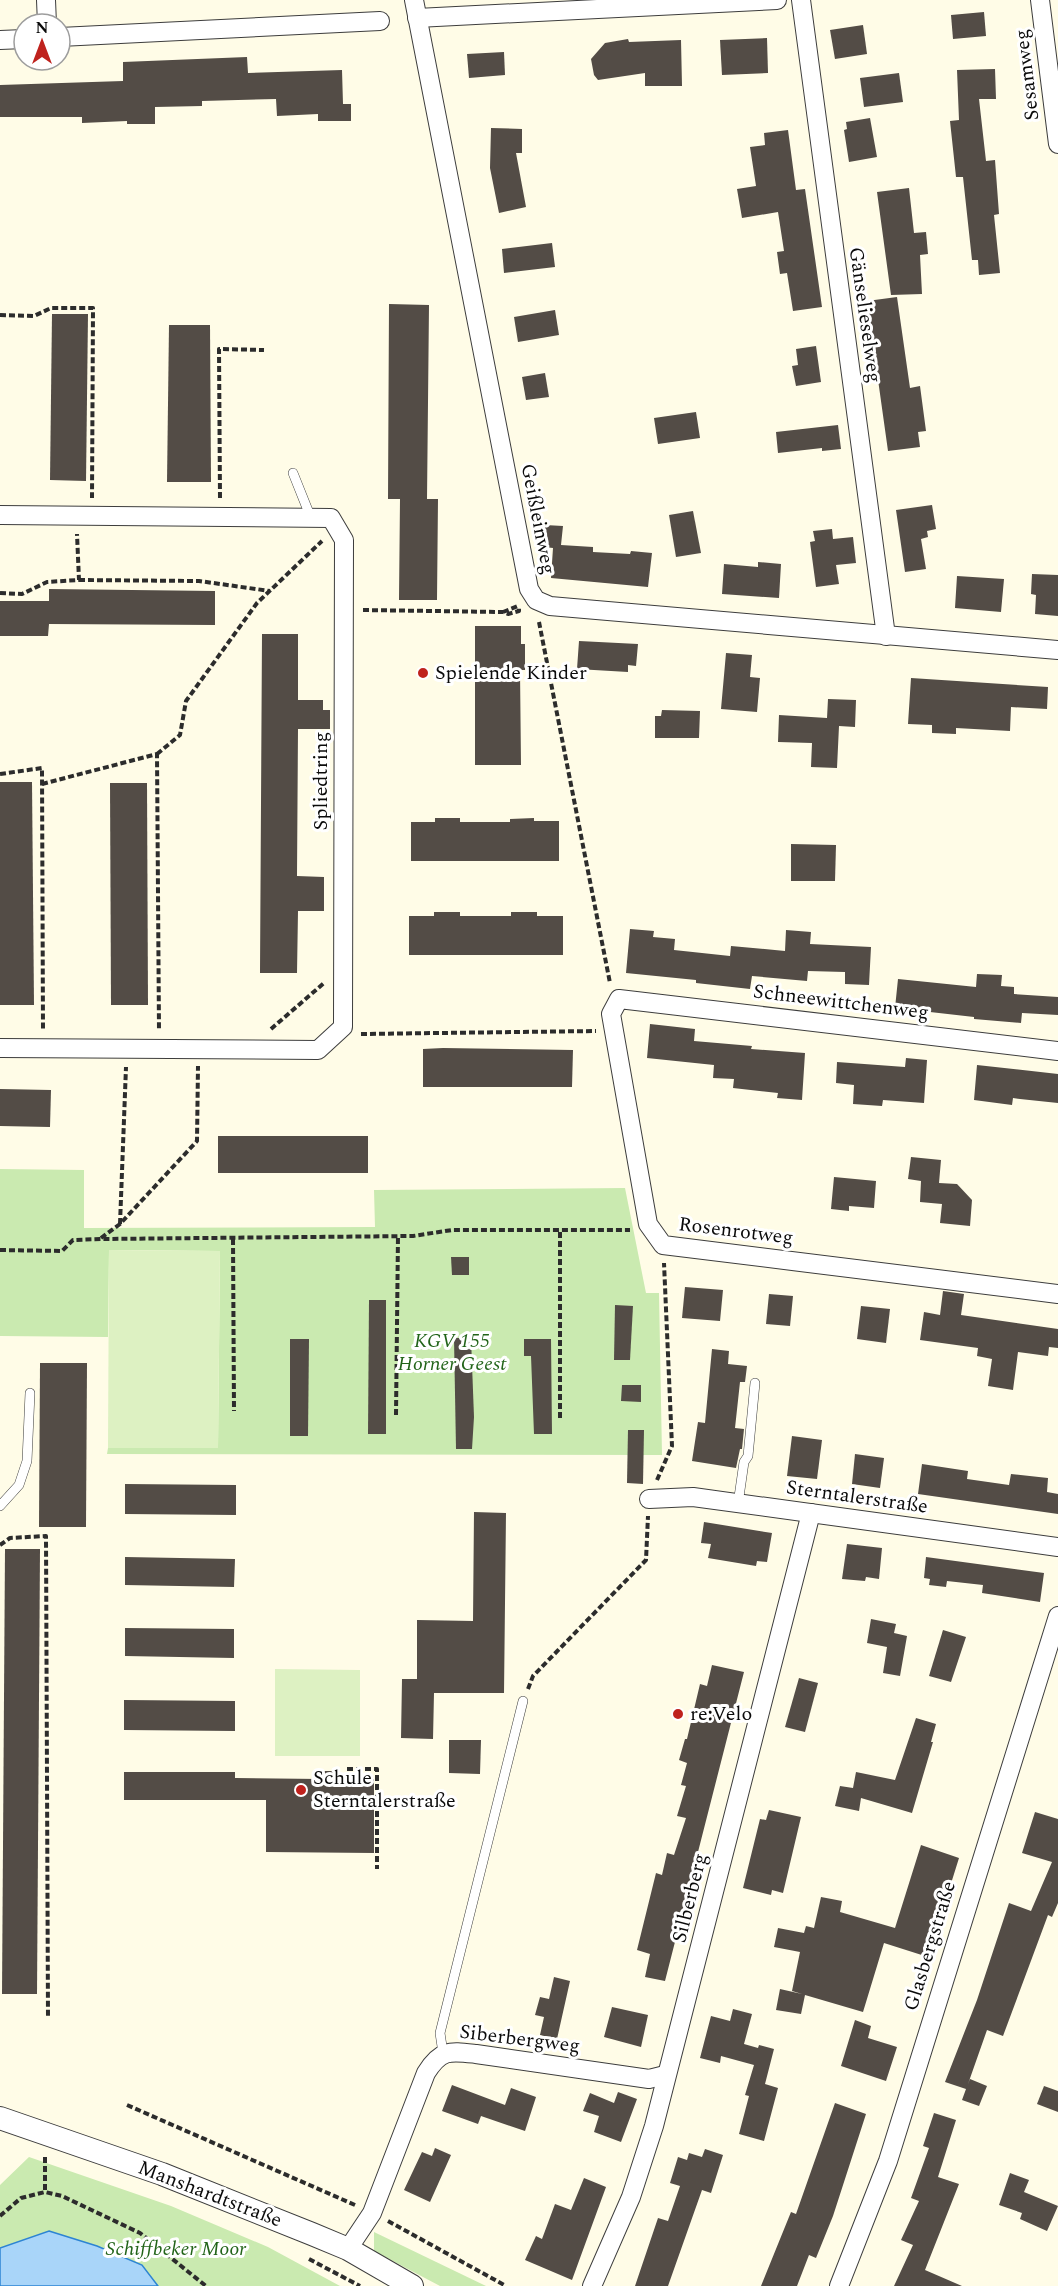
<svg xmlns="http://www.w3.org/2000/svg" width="1058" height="2286" font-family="Spectral,serif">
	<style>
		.green { fill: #caeab0 }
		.pitch { fill: #ddf1c2 }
		.water { fill: #a9d5f9; stroke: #2d84d3; stroke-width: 1.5 }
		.building { fill: #534c46 }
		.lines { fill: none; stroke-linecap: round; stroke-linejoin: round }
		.service-casing { stroke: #3d3d3d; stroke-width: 10 }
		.minor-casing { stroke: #3d3d3d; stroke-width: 20 }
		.tertiary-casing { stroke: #3d3d3d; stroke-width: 24 }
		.path { stroke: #2c2c2c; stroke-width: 4; stroke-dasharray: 6 3; stroke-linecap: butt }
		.service { stroke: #fff; stroke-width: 9 }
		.minor { stroke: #fff; stroke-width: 18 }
		.tertiary { stroke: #fff; stroke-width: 22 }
		.poi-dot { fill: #bf221d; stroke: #fff; stroke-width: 2 }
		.labels { text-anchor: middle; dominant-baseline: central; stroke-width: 6; stroke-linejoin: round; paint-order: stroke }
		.street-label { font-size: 20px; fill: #0a0a0a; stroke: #fff }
		.poi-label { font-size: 20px; fill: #0a0a0a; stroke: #fff; text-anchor: start }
		.park-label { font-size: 20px; font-style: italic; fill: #226419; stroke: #fff }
	</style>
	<rect width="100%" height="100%" fill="#fffce7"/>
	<!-- green -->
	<g class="green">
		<polygon points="0,1169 84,1170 84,1228 375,1227 374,1190 625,1188 646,1293 659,1293 662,1455 107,1454 108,1448 218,1448 220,1251 109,1250 108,1337 0,1336"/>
		<polygon points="29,2157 171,2206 268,2247 340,2286 158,2286 142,2265 97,2246 49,2231 0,2248 0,2185"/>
		<polygon points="374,2232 486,2286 440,2286 374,2251"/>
	</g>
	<!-- pitch -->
	<g class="pitch">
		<polygon points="109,1250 220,1251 218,1448 108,1448"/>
		<polygon points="275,1669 360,1670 360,1756 275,1756"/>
	</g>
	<!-- water -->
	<polygon class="water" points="49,2231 97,2246 142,2265 158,2286 0,2286 0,2248"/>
	<!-- building -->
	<g class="building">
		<polygon points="984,12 986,36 953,39 951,15"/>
		<polygon points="863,25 867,54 835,59 830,30"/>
		<polygon points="767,38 768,73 722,75 720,40"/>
		<polygon points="628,39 629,42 681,40 682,86 645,86 645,73 598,80 594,75 591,59 605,43"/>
		<polygon points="504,52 505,75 469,78 467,54"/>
		<polygon points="247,57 248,73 342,70 343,104 351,104 351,121 318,121 318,114 277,116 276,99 202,101 202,106 155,107 155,124 127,124 127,121 82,123 82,117 0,117 0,85 123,81 123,62"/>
		<polygon points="995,69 996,99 979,99 986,161 995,160 999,214 994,215 1000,273 979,275 978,260 972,260 963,177 956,177 950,121 959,120 957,70"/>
		<polygon points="899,73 903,102 864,107 860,78"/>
		<polygon points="870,118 877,157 849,162 844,130 847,129 846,122"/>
		<polygon points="491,128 522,129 522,153 516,153 526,207 499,213 490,168"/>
		<polygon points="788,130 796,190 805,189 822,307 793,311 787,273 780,274 777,252 784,251 778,212 742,218 737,189 756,186 750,147 765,145 764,133"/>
		<polygon points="909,188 914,233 926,232 928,254 920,255 922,294 891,295 877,192"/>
		<polygon points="552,243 555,267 504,273 502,249"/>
		<polygon points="897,297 910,388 920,386 926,431 918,432 920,447 888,451 867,301"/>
		<polygon points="389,304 429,305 427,499 438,499 437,600 399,600 400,499 388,499"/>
		<polygon points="555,310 559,335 518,342 514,317"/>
		<polygon points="52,314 88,314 86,481 50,480"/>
		<polygon points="169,325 210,325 211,482 167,482"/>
		<polygon points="816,346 821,382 796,386 792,366 798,365 796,349"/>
		<polygon points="545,373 549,397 526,400 522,377"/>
		<polygon points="696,412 700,438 658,444 654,418"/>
		<polygon points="838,425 841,449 822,451 822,448 778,453 776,432"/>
		<polygon points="932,505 936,529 927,531 928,537 921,539 926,569 905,572 896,510"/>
		<polygon points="693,511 701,553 676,557 669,515"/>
		<polygon points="545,525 563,526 561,545 593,547 593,552 630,554 631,551 652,553 648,587 551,578 553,548 544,547"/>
		<polygon points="832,529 833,539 853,537 856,563 836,565 839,584 816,587 810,542 815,541 813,531"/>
		<polygon points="758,562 781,564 779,598 722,594 724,564 758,567"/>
		<polygon points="1032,574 1058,575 1058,616 1035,614 1036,595 1031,594"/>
		<polygon points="957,576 1004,579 1001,612 955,608"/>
		<polygon points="49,589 215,591 215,625 49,624 48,636 0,636 0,601 49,601"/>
		<polygon points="475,626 521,626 521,644 525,644 525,670 520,670 521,765 475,765"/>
		<polygon points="262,634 298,634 298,700 323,700 323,710 330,710 330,729 298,729 297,876 324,877 324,911 298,911 297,973 260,973"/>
		<polygon points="579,641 638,644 636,666 628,665 628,672 577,669"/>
		<polygon points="726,653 752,655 750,677 760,678 757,712 721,709"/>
		<polygon points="911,678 1048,687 1047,709 1011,707 1010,731 956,728 956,734 932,733 932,725 908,724"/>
		<polygon points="828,699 856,700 855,727 839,726 837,768 811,767 812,743 778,742 779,715 827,718"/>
		<polygon points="662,710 700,711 699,738 655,738 655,716 661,716"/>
		<polygon points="0,782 32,782 34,1005 0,1005"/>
		<polygon points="110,783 147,783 148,1005 111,1005"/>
		<polygon points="435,818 460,818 460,822 510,822 510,819 534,818 534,821 559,821 559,861 411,861 411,822 435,822"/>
		<polygon points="791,844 836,845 835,881 791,881"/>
		<polygon points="434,912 460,912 460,916 511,916 511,912 537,912 537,916 563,916 563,955 409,955 409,916 434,916"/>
		<polygon points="630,929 654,931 653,937 675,939 674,950 730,956 731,946 785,951 786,930 811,932 810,944 871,947 869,985 845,984 845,972 808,971 807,981 752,976 750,989 696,983 696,980 626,973"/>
		<polygon points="977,974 1002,975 1001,986 1014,987 1014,994 1058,997 1058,1015 1022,1013 1021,1023 974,1019 974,1017 895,1008 898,979 976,987"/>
		<polygon points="650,1024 695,1029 694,1041 752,1046 751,1049 805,1053 802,1100 777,1098 778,1093 733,1088 734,1079 713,1078 714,1065 647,1058"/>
		<polygon points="443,1048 573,1050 572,1087 423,1087 423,1049"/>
		<polygon points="906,1058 927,1060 924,1103 883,1100 882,1106 853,1104 854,1085 836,1083 837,1062 905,1067"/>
		<polygon points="977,1065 1058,1074 1058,1103 1020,1099 1013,1098 1012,1105 974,1100"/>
		<polygon points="0,1089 51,1090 50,1127 0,1126"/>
		<rect x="218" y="1136" width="150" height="37"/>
		<polygon points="911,1157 941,1160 939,1183 957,1184 972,1200 970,1226 940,1223 942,1204 920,1202 921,1181 908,1179"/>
		<polygon points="834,1177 876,1181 874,1208 849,1206 849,1211 831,1209"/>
		<polygon points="451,1257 469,1257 469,1275 452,1275"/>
		<polygon points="685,1287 723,1290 720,1321 682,1318"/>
		<polygon points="943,1291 964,1294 961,1315 1058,1329 1058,1348 1049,1347 1048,1356 1018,1352 1013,1390 988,1386 992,1359 977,1356 978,1348 920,1340 924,1312 940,1315"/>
		<polygon points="769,1294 793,1296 790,1326 766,1324"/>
		<polygon points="369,1300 386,1300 386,1434 368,1434"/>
		<polygon points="615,1305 633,1306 630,1360 614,1360"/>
		<polygon points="861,1306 890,1309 886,1343 857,1339"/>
		<polygon points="454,1338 471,1338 474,1417 472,1449 456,1449"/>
		<polygon points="290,1339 309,1339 308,1436 290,1436"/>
		<polygon points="524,1339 551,1339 552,1434 534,1434 531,1356 524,1356"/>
		<polygon points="712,1349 729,1351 728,1364 747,1366 745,1382 740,1382 735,1428 744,1429 742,1449 740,1449 736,1468 692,1461 698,1422 705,1423"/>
		<polygon points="40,1363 87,1363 86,1527 39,1527"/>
		<polygon points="622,1385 641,1385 641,1402 621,1401"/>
		<polygon points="628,1430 644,1430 643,1484 627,1483"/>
		<polygon points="792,1436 822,1440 817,1479 787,1476"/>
		<polygon points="855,1454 884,1458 880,1488 852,1484"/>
		<polygon points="922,1464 968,1471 967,1479 1009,1485 1011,1474 1048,1478 1047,1492 1058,1494 1058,1514 918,1494"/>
		<polygon points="125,1484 236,1485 236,1515 125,1514"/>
		<polygon points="474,1512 506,1513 504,1693 434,1693 433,1739 401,1738 402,1679 417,1679 417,1620 473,1621"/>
		<polygon points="704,1522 772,1533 767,1562 757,1561 756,1566 708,1558 711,1544 701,1543"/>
		<polygon points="847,1544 882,1548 879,1579 866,1577 865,1581 842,1579"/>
		<polygon points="5,1549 40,1549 37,1994 2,1994"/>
		<polygon points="125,1557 235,1559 234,1587 125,1585"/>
		<polygon points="926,1557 1044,1573 1040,1602 982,1593 983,1585 947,1581 946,1587 929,1585 930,1579 924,1578"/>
		<polygon points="871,1619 896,1624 894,1633 907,1636 900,1676 883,1673 887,1647 867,1643"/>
		<polygon points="125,1628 234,1629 234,1658 125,1656"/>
		<polygon points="943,1630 966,1637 951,1682 929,1676"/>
		<polygon points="712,1665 744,1672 665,1981 645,1977 650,1954 637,1950 656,1873 662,1875 667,1853 674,1855 686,1818 677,1816 686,1786 681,1785 687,1763 679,1760 685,1739 687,1739 700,1684 707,1686"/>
		<polygon points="799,1678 818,1683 805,1732 785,1727"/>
		<polygon points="124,1700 235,1701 235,1731 124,1730"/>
		<polygon points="916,1718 936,1724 931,1742 933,1742 912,1813 861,1798 859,1811 835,1806 840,1786 853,1788 856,1772 895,1780"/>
		<polygon points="449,1740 481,1740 480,1774 449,1773"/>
		<polygon points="320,1771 337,1771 337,1779 374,1779 374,1853 266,1852 266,1800 124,1800 124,1772 235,1772 235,1778 320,1779"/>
		<polygon points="769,1810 801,1817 783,1893 772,1890 771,1895 743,1888 760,1819 766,1820"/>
		<polygon points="1035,1812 1058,1819 1058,1903 1052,1917 1048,1915 1003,2036 987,2030 968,2084 970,2079 987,2086 979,2106 962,2100 966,2089 945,2082 977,2000 1009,1903 1031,1911 1052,1862 1022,1853"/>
		<polygon points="921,1845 959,1858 928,1957 884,1943 863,2012 805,1995 801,2014 776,2010 780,1989 802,1994 792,1991 800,1952 774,1947 778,1928 804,1933 806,1926 814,1928 821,1897 842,1901 840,1912 895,1928"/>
		<polygon points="554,1977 570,1981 557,2039 540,2035 544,2017 535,2015 540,1997 549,1999"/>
		<polygon points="612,2007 648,2015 641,2047 604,2037"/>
		<polygon points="733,2009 752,2014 744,2044 758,2048 759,2045 774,2049 765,2084 778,2088 764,2141 739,2134 749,2096 745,2095 754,2065 721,2056 720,2063 700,2058 711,2016 730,2021"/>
		<polygon points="855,2020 871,2026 868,2038 897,2047 886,2081 841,2066"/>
		<polygon points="452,2085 505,2105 511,2088 536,2097 525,2131 481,2116 478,2124 442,2111"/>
		<polygon points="1044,2086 1058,2091 1058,2112 1037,2104"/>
		<polygon points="618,2092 637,2099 621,2142 594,2132 599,2116 583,2111 590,2093 614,2103"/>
		<polygon points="835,2103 866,2114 833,2216 816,2258 809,2255 797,2286 761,2286 791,2212 796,2214"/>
		<polygon points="934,2113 956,2120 938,2177 959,2184 925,2270 962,2286 894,2286 913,2245 901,2240 919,2201 911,2198 929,2148 923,2146"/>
		<polygon points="435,2148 451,2155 430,2202 404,2190 422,2152 432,2156"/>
		<polygon points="705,2149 723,2155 711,2193 702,2190 668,2286 635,2286 658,2218 668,2221 680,2186 670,2183 678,2157 687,2160 689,2153 702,2157"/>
		<polygon points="1010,2173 1029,2180 1024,2192 1058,2206 1047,2231 1020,2219 1022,2213 999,2205"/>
		<polygon points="584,2178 606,2187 572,2280 525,2260 536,2236 542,2239 555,2204 571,2210"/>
	</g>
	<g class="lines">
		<!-- service casing -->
		<g class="service-casing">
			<g id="service">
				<polyline points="293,473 311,518"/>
				<polyline points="738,1504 744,1462 748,1456 755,1383"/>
				<polyline points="0,1506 19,1485 27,1461 30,1393"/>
				<polyline points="443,2053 440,2033 523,1701"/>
			</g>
		</g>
		<!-- minor casing -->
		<g class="minor-casing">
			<g id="minor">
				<polyline points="46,0 47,24"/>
				<polyline points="414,0 529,589 536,600 550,606 1058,650"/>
				<polyline points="801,0 886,636"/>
				<polyline points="1040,0 1058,144"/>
				<polyline points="417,18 777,0"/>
				<polyline points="60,37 380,21"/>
				<polyline points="0,40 24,39"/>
				<polyline points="0,515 331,518 344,540 343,1027 318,1050 0,1048"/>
				<polyline points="1058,1051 619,999 611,1014 648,1224 663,1245 1058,1294"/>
				<polyline points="649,1499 693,1497 1058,1547"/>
				<path d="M 348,2249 L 372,2213 L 426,2073 C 441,2049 450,2051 476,2054 L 649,2079 L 665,2075"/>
				<polyline points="592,2286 631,2197 654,2126 811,1513"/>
				<polyline points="839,2286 888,2161 1058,1616"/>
			</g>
		</g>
		<!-- tertiary casing -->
		<g class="tertiary-casing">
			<polyline id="tertiary" points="0,2118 162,2174 312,2234 348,2249 412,2286"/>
		</g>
		<!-- path -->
		<g class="path">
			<polyline points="0,315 34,316 51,308 93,308 92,498"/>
			<polyline points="220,498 219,349 264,350"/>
			<polyline points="79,580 199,581 270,591"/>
			<polyline points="0,593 22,594 47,582 79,580 77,534"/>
			<polyline points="363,610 503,612 508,614 519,611 519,607"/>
			<polyline points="503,612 518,606"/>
			<polyline points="539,622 610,983"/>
			<polyline points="157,754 180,735 186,701 257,603 322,541"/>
			<polyline points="0,774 42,768 43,1030"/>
			<polyline points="42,784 157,754 159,1030"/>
			<polyline points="271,1029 324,983"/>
			<polyline points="361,1034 596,1031"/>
			<polyline points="120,1224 126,1067"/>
			<polyline points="101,1238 120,1224 197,1141 198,1066"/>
			<polyline points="233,1239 234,1411"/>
			<polyline points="0,1250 62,1251 73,1240 101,1239 413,1236 452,1230 630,1230"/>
			<polyline points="396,1415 398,1236"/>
			<polyline points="560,1418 560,1230"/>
			<polyline points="657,1480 672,1446 664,1263"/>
			<polyline points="0,1545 10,1538 46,1536 48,2018"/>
			<polyline points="528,1689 533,1676 646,1560 648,1516"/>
			<polyline points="347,1769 377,1769 377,1869"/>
			<polyline points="127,2105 355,2205"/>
			<polyline points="45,2157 45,2192"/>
			<polyline points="0,2216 21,2198 45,2192 62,2196 140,2233 206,2286"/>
			<polyline points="388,2221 506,2286"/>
			<polyline points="309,2259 360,2286"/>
		</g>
		<!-- service -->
		<use href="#service" class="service"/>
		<!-- minor -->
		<use href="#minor" class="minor"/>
		<!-- tertiary -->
		<use href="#tertiary" class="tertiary"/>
	</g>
	<!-- markers -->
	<g class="poi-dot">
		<circle cx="423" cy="673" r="6"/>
		<circle cx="678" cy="1714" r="6"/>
		<circle cx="301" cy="1790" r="6"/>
	</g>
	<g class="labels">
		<!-- street labels -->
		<g class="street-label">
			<text transform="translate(1027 75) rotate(-97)">Sesamweg</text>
			<text transform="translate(865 315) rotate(82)">Gänselieselweg</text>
			<text transform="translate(538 519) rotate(79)">Geißleinweg</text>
			<text transform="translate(321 781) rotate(-90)">Spliedtring</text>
			<text transform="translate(841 1002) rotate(7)">Schneewittchenweg</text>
			<text transform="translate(736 1231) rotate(7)">Rosenrotweg</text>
			<text transform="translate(857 1497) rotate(8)">Sterntalerstraße</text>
			<text transform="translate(690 1898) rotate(-76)">Silberberg</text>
			<text transform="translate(930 1946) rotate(-73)">Glasbergstraße</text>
			<text transform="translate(520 2039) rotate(7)">Siberbergweg</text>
			<text transform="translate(210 2194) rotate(21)">Manshardtstraße</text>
		</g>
		<!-- poi labels -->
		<g class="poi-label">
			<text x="435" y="673">Spielende Kinder</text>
			<text x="690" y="1714">re:Velo</text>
			<text x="313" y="1778">Schule<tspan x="313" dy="23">Sterntalerstraße</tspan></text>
		</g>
		<!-- park labels -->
		<g class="park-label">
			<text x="452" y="1341">KGV 155<tspan x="452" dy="23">Horner Geest</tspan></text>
			<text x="176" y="2249">Schiffbeker Moor</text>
		</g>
	</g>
	<!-- north arrow -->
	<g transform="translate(42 42)"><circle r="28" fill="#ffffff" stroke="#9d9d9d" stroke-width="1.5"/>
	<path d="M0-4.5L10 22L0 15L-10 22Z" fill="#bf221d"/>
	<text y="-9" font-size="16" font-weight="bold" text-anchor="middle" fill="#0a0a0a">N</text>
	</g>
</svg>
